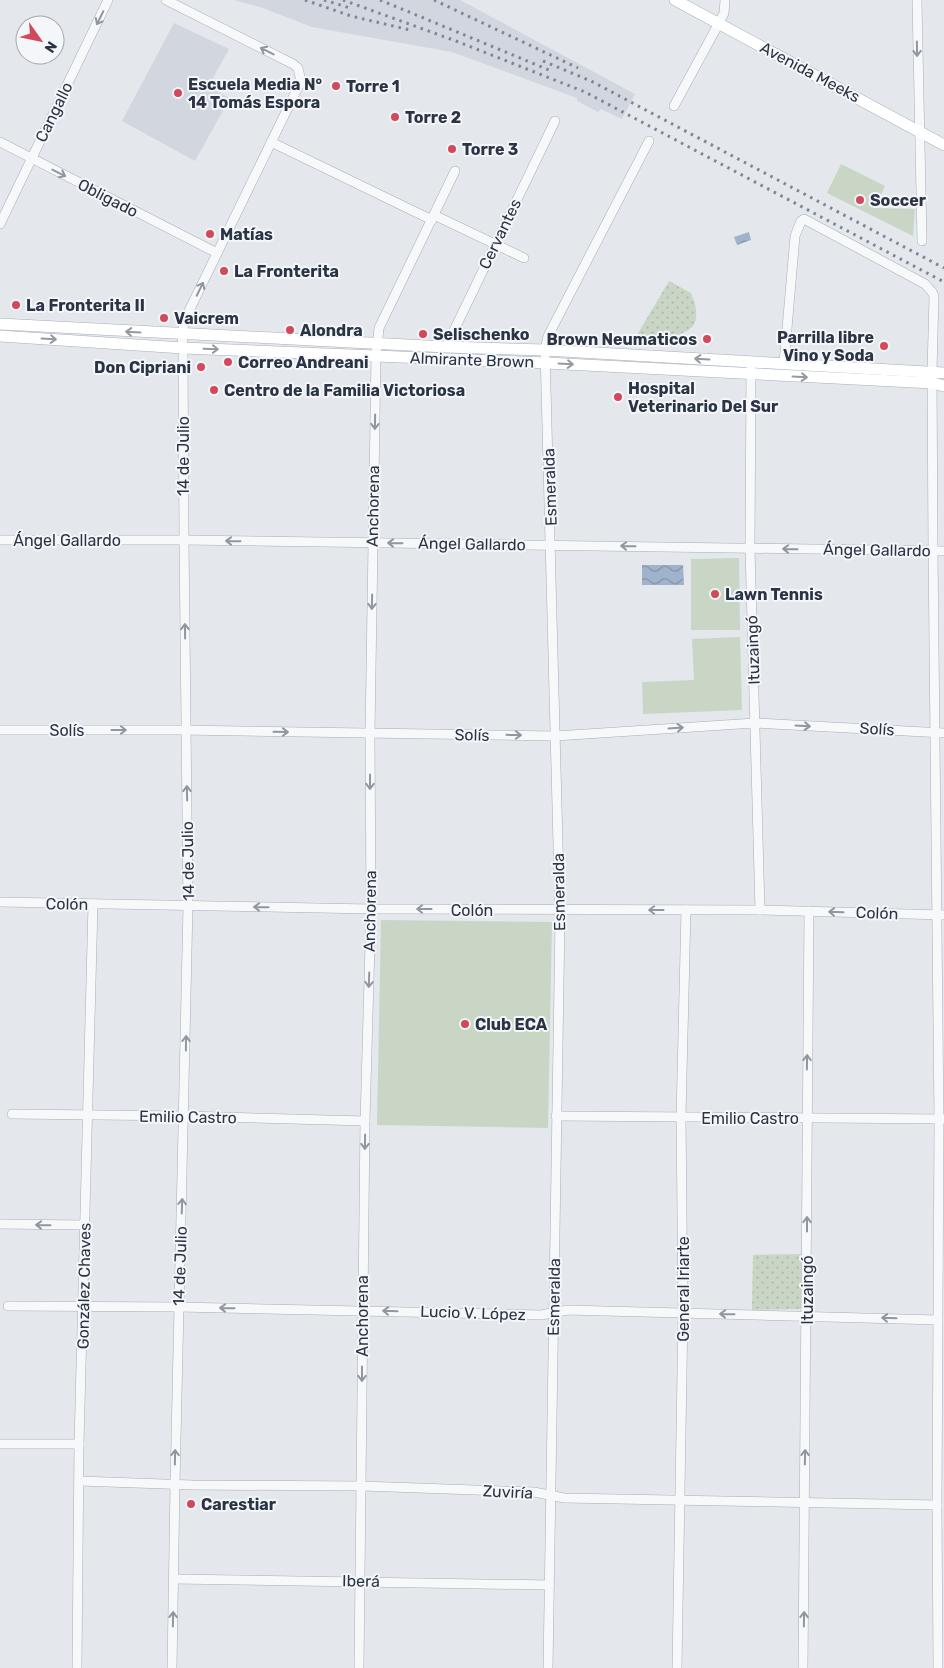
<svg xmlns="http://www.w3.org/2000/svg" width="944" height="1668" font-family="Rubik,sans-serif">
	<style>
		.built { fill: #d2d6de }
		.grass { fill: #c9d6c5 }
		.park { fill: url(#park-dots) }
		.water { fill: url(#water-waves) }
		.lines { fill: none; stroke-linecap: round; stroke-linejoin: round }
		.street-casing { stroke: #a9aeb7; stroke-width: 10 }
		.secondary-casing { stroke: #a9aeb7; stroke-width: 12 }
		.street { stroke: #f7f8fa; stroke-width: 9 }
		.secondary { stroke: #fff; stroke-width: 11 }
		.rail { stroke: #7d8696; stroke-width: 3; stroke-dasharray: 2.5 5; stroke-linecap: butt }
		.oneway { stroke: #9196a0 }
		.oneway2 { stroke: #959aa2 }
		.poi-dot { fill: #d1495b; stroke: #f4f6f9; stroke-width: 2 }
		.labels { text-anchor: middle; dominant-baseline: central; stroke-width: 4; stroke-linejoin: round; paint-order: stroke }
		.street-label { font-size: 16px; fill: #2b3445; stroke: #f4f6f9 }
		.poi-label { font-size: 16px; font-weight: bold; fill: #2b3445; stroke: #f4f6f9; text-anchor: start }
	</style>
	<defs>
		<pattern id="park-dots" width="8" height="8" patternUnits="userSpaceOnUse" patternTransform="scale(1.25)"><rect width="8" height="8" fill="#c9d6c5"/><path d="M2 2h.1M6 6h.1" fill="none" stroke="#adb8ab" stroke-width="1.8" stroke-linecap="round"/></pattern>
		<pattern id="water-waves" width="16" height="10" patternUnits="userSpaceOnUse" patternTransform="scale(1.25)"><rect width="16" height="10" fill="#9fb4cc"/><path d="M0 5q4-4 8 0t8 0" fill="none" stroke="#8293a7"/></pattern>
	</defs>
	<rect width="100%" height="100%" fill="#e4e7ec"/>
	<!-- built -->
	<g class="built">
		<polygon points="234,0 460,0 635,94 622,119 601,109 598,112 577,101 577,98 452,52 312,27 260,7"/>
		<polygon points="174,23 229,49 208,87 230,98 195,161 122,121"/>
	</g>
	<!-- grass -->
	<g class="grass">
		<polygon points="841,164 885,186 875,208 915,209 913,236 827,193"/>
		<polygon points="739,558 740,630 691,630 691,559"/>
		<polygon points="740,637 742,710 643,714 642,682 694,680 692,639"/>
		<polygon points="381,920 552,922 548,1128 377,1125"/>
	</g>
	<!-- park -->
	<g class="park">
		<path d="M 669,281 L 691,293 C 695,303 700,318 692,327 C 683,337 644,344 631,345 Z"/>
		<polygon points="802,1254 802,1309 752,1310 753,1255"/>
	</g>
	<!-- water -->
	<g class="water">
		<polygon points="749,232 751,240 737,245 734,237"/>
		<polygon points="642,565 683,565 684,585 642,585"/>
	</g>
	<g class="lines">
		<!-- street casing -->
		<g class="street-casing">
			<g id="street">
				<polyline points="166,0 293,64 298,68 301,81 186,317 182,334 183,348 184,540 188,906 175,1484 172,1668"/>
				<polyline points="917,0 922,241"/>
				<polyline points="674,106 719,23 724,13 725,0"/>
				<polyline points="0,142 217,253"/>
				<polyline points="271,142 432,220"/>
				<polyline points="434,215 524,258"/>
				<polyline points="0,224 108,0"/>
				<polyline points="446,347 555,121"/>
				<polyline points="784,363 795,236 801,221 804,219 925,284 932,292 934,296 932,371 933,551 939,1119 937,1505 938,1668"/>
				<polyline points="751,369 750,549 760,910"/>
				<polyline points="0,540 184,540 944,551"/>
				<polyline points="0,730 181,730 555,736 755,723 944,733"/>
				<polyline points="0,902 371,909 760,910 944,915"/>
				<polyline points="12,1114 184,1116 365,1121"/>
				<polyline points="556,1116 944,1119"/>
				<polyline points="0,1224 85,1225"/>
				<polyline points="8,1306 179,1307 541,1315 568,1310 938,1320"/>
				<polyline points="0,1444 79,1444"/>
				<polyline points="79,1481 192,1485 362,1486 534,1492 564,1498 937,1505"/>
				<polyline points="174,1579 549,1585"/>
				<polyline points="77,1668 79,1444 93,904"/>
				<polyline points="359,1668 365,1121 371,909 370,733 376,356 379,328 455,171"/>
				<polyline points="548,1668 560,920 545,350 548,336 649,141"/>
				<polyline points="677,1668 683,1313 681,1117 686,910"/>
				<polyline points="803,1668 809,911"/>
			</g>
		</g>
		<!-- secondary casing -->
		<g class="secondary-casing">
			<g id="secondary">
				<polyline points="675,0 944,145"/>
				<polyline points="0,324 446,347 545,350 944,373"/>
				<polyline points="0,336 183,348 546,363 933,383 944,386"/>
			</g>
		</g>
		<!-- street -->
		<use href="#street" class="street"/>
		<!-- secondary -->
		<use href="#secondary" class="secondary"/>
		<!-- rail -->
		<g class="rail">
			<polyline points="305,0 351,16 410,30"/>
			<polyline points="324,0 350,8"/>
			<polyline points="343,0 456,41 585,92 944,282"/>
			<polyline points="380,0 549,70"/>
			<polyline points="434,0 578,68"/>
			<polyline points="543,61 591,81 944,268"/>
		</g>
	</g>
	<!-- one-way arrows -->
	<defs><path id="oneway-shaft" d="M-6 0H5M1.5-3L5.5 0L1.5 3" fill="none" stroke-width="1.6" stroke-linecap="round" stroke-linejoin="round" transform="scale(1.25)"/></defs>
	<g class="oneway">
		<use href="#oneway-shaft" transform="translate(100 18) rotate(116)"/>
		<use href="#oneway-shaft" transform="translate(917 49) rotate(89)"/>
		<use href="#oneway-shaft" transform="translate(267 51) rotate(-153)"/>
		<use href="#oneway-shaft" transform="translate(59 173) rotate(27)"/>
		<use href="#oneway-shaft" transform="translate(200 289) rotate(-64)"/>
		<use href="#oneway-shaft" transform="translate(375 422) rotate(91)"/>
		<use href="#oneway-shaft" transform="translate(233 541) rotate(-179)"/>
		<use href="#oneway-shaft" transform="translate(395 543) rotate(-179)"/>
		<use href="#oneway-shaft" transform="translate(628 546) rotate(-179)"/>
		<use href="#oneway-shaft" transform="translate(790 549) rotate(-179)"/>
		<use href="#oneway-shaft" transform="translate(372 602) rotate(91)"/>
		<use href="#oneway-shaft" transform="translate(185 631) rotate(-91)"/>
		<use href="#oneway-shaft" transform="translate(803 726) rotate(3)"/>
		<use href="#oneway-shaft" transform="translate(676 728) rotate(-4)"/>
		<use href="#oneway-shaft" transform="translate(119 730)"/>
		<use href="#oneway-shaft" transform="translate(281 732) rotate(1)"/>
		<use href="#oneway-shaft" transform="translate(514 735) rotate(1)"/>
		<use href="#oneway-shaft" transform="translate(370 782) rotate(90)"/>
		<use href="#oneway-shaft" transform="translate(187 793) rotate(-91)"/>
		<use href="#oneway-shaft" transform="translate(261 907) rotate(-179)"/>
		<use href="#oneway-shaft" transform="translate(424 909) rotate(-180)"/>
		<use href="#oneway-shaft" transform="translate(656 910) rotate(180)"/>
		<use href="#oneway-shaft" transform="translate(836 912) rotate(-178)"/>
		<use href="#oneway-shaft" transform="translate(369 980) rotate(92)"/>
		<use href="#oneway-shaft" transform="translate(186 1043) rotate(-89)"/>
		<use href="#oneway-shaft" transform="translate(807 1062) rotate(-89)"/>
		<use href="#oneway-shaft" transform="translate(365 1142) rotate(91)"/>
		<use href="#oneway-shaft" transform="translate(182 1206) rotate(-88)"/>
		<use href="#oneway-shaft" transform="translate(807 1224) rotate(-90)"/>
		<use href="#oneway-shaft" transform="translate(43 1225) rotate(-179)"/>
		<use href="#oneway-shaft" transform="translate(227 1308) rotate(-179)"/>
		<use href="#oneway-shaft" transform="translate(390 1311) rotate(-178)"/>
		<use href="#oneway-shaft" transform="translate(727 1314) rotate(-179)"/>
		<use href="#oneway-shaft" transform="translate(889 1318) rotate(-178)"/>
		<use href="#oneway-shaft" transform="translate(362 1374) rotate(90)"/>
		<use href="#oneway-shaft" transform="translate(175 1457) rotate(-89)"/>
		<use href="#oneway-shaft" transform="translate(805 1457) rotate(-89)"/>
		<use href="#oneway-shaft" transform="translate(173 1619) rotate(-89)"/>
		<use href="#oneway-shaft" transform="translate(804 1619) rotate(-89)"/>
	</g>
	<g class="oneway2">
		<use href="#oneway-shaft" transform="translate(133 332) rotate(-177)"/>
		<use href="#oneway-shaft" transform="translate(49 339) rotate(3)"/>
		<use href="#oneway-shaft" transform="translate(211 349) rotate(2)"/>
		<use href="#oneway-shaft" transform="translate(702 359) rotate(-177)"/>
		<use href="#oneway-shaft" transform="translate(566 364) rotate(3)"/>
		<use href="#oneway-shaft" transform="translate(800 377) rotate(3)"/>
	</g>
	<!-- markers -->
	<g class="poi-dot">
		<circle cx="336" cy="86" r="5"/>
		<circle cx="178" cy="93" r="5"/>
		<circle cx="395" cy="117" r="5"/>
		<circle cx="452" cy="149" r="5"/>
		<circle cx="860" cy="200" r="5"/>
		<circle cx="210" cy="234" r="5"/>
		<circle cx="224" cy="271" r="5"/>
		<circle cx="16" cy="305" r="5"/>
		<circle cx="164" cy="318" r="5"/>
		<circle cx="290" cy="330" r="5"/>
		<circle cx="423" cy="334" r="5"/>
		<circle cx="707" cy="339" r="5"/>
		<circle cx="884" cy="346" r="5"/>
		<circle cx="228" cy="362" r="5"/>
		<circle cx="201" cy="367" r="5"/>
		<circle cx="214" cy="390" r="5"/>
		<circle cx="618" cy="397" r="5"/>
		<circle cx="715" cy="594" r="5"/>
		<circle cx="465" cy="1024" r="5"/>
		<circle cx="191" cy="1504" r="5"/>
	</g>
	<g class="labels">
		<!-- street labels -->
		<g class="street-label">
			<text transform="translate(810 72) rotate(28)">Avenida Meeks</text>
			<text transform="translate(54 112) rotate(-64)">Cangallo</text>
			<text transform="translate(108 198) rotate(27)">Obligado</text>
			<text transform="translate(500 234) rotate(-64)">Cervantes</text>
			<text transform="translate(472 360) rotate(2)">Almirante Brown</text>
			<text transform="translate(183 456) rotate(-90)">14 de Julio</text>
			<text transform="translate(550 487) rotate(-92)">Esmeralda</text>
			<text transform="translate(373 506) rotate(-89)">Anchorena</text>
			<text x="67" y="540">Ángel Gallardo</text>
			<text transform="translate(472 544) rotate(1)">Ángel Gallardo</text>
			<text transform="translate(877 550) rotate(1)">Ángel Gallardo</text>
			<text transform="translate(753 650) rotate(-92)">Ituzaingó</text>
			<text transform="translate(877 729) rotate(3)">Solís</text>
			<text x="67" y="730">Solís</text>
			<text transform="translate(472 735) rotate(1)">Solís</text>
			<text transform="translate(188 861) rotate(-91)">14 de Julio</text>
			<text transform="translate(559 892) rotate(-91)">Esmeralda</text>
			<text transform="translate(67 904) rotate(1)">Colón</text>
			<text x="472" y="910">Colón</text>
			<text transform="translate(370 911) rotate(-89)">Anchorena</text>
			<text transform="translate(877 913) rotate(2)">Colón</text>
			<text transform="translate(188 1117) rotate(1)">Emilio Castro</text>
			<text x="750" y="1118">Emilio Castro</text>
			<text transform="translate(180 1266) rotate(-88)">14 de Julio</text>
			<text transform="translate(84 1286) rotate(-89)">González Chaves</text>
			<text transform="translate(683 1289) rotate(-90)">General Iriarte</text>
			<text transform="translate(807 1290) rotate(-90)">Ituzaingó</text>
			<text transform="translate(554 1297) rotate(-89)">Esmeralda</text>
			<text transform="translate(473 1313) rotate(2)">Lucio V. López</text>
			<text transform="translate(362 1316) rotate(-90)">Anchorena</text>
			<text transform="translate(508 1492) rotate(3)">Zuviría</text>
			<text transform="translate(361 1581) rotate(1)">Iberá</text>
		</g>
		<!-- poi labels -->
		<g class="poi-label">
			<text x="188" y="84">Escuela Media N°<tspan x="188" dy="18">14 Tomás Espora</tspan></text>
			<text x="346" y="86">Torre 1</text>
			<text x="405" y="117">Torre 2</text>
			<text x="462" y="149">Torre 3</text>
			<text x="870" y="200">Soccer</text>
			<text x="220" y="234">Matías</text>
			<text x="234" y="271">La Fronterita</text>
			<text x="26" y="305">La Fronterita II</text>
			<text x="174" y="318">Vaicrem</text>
			<text x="300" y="330">Alondra</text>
			<text x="433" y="334">Selischenko</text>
			<text x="874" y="337" text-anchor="end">Parrilla libre<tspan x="874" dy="18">Vino y Soda</tspan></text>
			<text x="697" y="339" text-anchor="end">Brown Neumaticos</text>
			<text x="238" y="362">Correo Andreani</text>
			<text x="191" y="367" text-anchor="end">Don Cipriani</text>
			<text x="628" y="388">Hospital<tspan x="628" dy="18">Veterinario Del Sur</tspan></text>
			<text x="224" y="390">Centro de la Familia Victoriosa</text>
			<text x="725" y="594">Lawn Tennis</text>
			<text x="475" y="1024">Club ECA</text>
			<text x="201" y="1504">Carestiar</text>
		</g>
	</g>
	<!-- north arrow -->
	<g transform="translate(40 40) rotate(123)"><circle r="24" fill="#f4f6f9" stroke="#a4a8b1"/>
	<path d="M0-4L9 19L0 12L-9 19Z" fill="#d1495b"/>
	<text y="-8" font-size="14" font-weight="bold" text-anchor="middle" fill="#2b3445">N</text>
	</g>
</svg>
